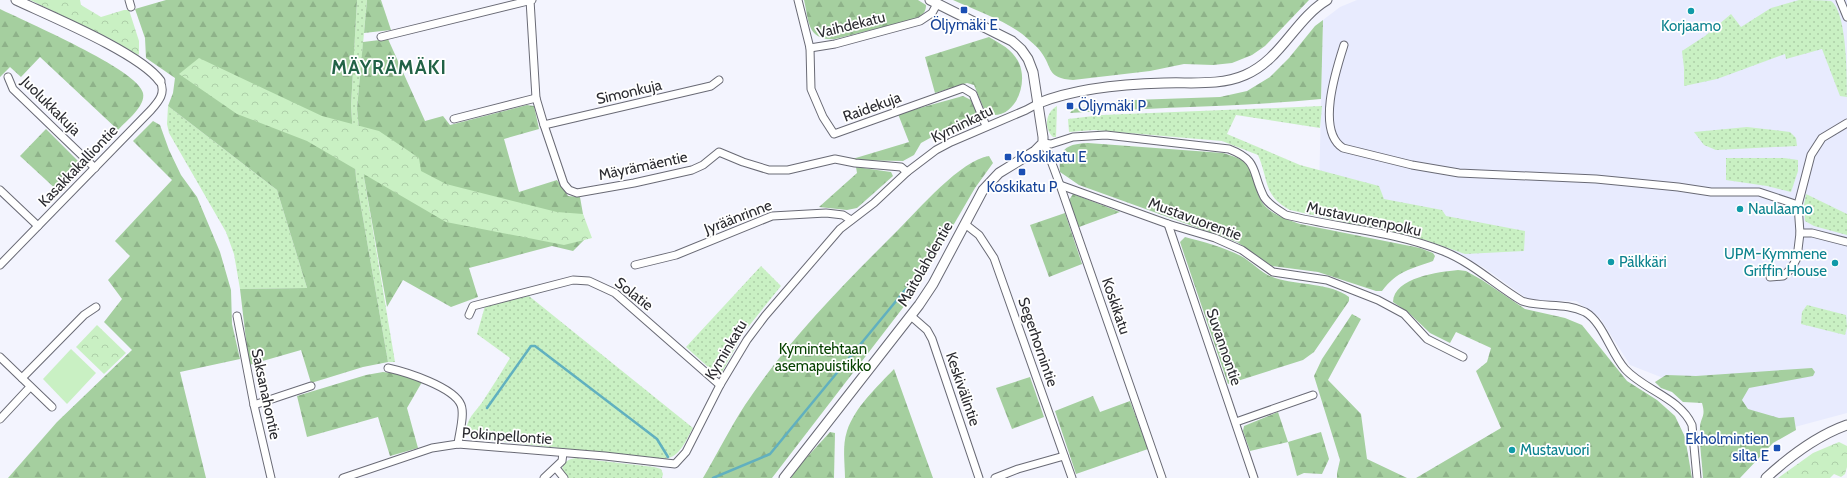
<svg xmlns="http://www.w3.org/2000/svg" width="1847" height="478" font-family="Cabin,sans-serif">
	<style>
		.built { fill: #e8ebfe }
		.grass { fill: url(#grass-dots) }
		.forest { fill: url(#forest-firs) }
		.park { fill: url(#park-crowns) }
		.pitch { fill: #c9f0c3 }
		.lines { fill: none; stroke-linecap: round; stroke-linejoin: round }
		.stream { stroke: #61b0bf; stroke-width: 2.5 }
		.minor-casing { stroke: #696a75; stroke-width: 9 }
		.tertiary-casing { stroke: #696a75; stroke-width: 11 }
		.minor { stroke: #fff; stroke-width: 7 }
		.tertiary { stroke: #fff; stroke-width: 9 }
		.transit-dot { fill: #1a4fb4; stroke: #fff; stroke-width: 1.5 }
		.culture-dot { fill: #0f9aa8; stroke: #fff; stroke-width: 1.5 }
		.labels { text-anchor: middle; dominant-baseline: central; stroke-width: 3.5; stroke-linejoin: round; paint-order: stroke }
		.street-label { font-size: 15px; fill: #2b2b30; stroke: #fff }
		.transit-label { font-size: 15px; fill: #164399; stroke: #fff }
		.culture-label { font-size: 15px; fill: #0d838f; stroke: #fff; text-anchor: start }
		.park-label { font-size: 15px; fill: #064200; stroke: #fff }
		.district-label { font-size: 19px; font-weight: bold; letter-spacing: 1px; fill: #216246; stroke: #fff }
	</style>
	<defs>
		<pattern id="grass-dots" width="8" height="8" patternUnits="userSpaceOnUse"><rect width="8" height="8" fill="#c9f0c3"/><path d="M2 2h.1M6 6h.1" fill="none" stroke="#adcea8" stroke-width="1.8" stroke-linecap="round"/></pattern>
		<pattern id="forest-firs" width="22" height="20" patternUnits="userSpaceOnUse"><rect width="22" height="20" fill="#a5cf9f"/><path d="M5 1l3.5 6h-7zM16 11l3.5 6h-7z" fill="#8eb289"/></pattern>
		<pattern id="park-crowns" width="20" height="18" patternUnits="userSpaceOnUse"><rect width="20" height="18" fill="#c9f0c3"/><path d="M2 6a3 3 0 1 1 6 0M12 15a3 3 0 1 1 6 0" fill="none" stroke="#adcea8"/></pattern>
	</defs>
	<rect width="100%" height="100%" fill="#f3f4fe"/>
	<!-- built -->
	<polygon class="built" points="1357,0 1847,0 1847,413 1791,428 1630,365 1600,318 1576,301 1529,300 1483,267 1434,241 1319,191 1323,20 1340,7"/>
	<!-- grass -->
	<g class="grass">
		<polygon points="357,0 367,0 357,109 364,177 395,362 388,362 356,178 351,106"/>
		<path d="M 1799,0 C 1808,0 1823,0 1831,1 C 1847,12 1847,76 1847,97 L 1840,96 L 1822,49 L 1786,59 L 1785,54 L 1717,79 L 1684,86 L 1684,68 L 1682,51 L 1705,36 L 1731,14 L 1741,27 L 1771,8 Z"/>
		<polygon points="168,106 277,190 307,288 240,289 234,254 226,232 169,133 167,124"/>
		<path d="M 1057,106 L 1056,137 L 1053,137 C 1043,128 1046,112 1057,106 Z"/>
		<path d="M 1322,106 L 1320,128 L 1236,115 L 1227,134 L 1300,165 L 1379,186 L 1384,199 L 1442,210 L 1446,216 L 1525,231 L 1524,251 L 1465,254 L 1425,240 L 1290,210 C 1263,196 1269,180 1258,155 L 1222,141 L 1094,130 L 1069,132 L 1068,119 L 1102,115 Z"/>
		<polygon points="1747,127 1790,132 1796,138 1797,146 1716,150 1704,145 1694,132"/>
		<polygon points="1726,158 1784,158 1798,160 1798,171 1791,192 1767,186 1726,180"/>
		<polygon points="1806,194 1847,214 1847,235 1814,226 1805,221 1804,205"/>
		<polygon points="761,266 781,286 744,332 721,374 718,376 686,347"/>
		<path d="M 529,296 L 693,428 C 685,442 679,459 662,459 L 476,439 L 470,436 L 466,430 C 469,415 475,413 483,401 C 492,387 501,373 510,358 L 477,334 L 485,306 Z"/>
		<polygon points="1807,305 1846,315 1847,327 1845,335 1801,324 1802,312"/>
		<path d="M 576,458 L 654,467 L 661,469 L 663,474 L 662,478 L 568,478 L 562,469 C 564,461 569,459 576,458 Z"/>
	</g>
	<!-- forest -->
	<g class="forest">
		<polygon points="166,0 357,0 351,106 356,178 388,362 363,367 311,383 301,350 249,365 240,289 307,288 277,190 168,106 173,93 175,78 146,58 145,38 135,9"/>
		<polygon points="367,0 381,0 391,30 364,33"/>
		<path d="M 804,0 L 918,0 L 926,5 C 926,13 922,15 915,19 L 835,39 C 807,41 809,21 804,0 Z"/>
		<path d="M 953,0 L 1309,0 L 1265,46 L 1252,55 L 1232,63 L 1213,65 L 1184,64 L 1150,71 L 1073,80 C 1046,78 1053,68 1041,52 C 1038,47 1032,43 1028,39 C 1012,23 975,10 953,0 Z"/>
		<path d="M 0,9 C 24,21 139,70 143,93 C 146,106 126,121 118,130 L 40,57 L 21,77 L 10,67 L 0,77 Z"/>
		<path d="M 1323,20 L 1321,99 C 1238,107 1154,107 1070,113 L 1073,109 L 1133,100 L 1220,97 L 1247,91 L 1270,77 L 1289,58 L 1315,26 Z"/>
		<path d="M 989,37 C 1001,44 1013,50 1019,63 C 1029,85 1014,122 986,114 L 974,85 L 967,83 L 935,93 L 925,57 Z"/>
		<polygon points="388,39 425,121 443,116 450,125 527,105 534,106 539,129 504,139 519,192 557,180 568,196 580,197 587,237 573,251 552,246 469,268 478,297 451,307 403,280 387,307 364,177 357,109 363,42"/>
		<polygon points="963,96 971,100 977,114 974,123 968,126 950,127 921,143 914,155 903,161 849,160 909,142 898,114"/>
		<polygon points="153,121 160,125 169,150 181,175 197,197 220,252 231,290 232,324 240,359 180,372 206,478 8,478 57,422 132,350 104,322 122,299 108,280 130,256 115,241 172,180 133,141"/>
		<polygon points="46,129 81,164 80,170 59,192 20,156"/>
		<path d="M 1088,143 L 1223,153 C 1229,155 1237,157 1243,161 C 1256,172 1253,195 1267,208 C 1276,216 1289,220 1300,224 L 1420,248 L 1433,253 L 1435,256 L 1433,261 C 1411,269 1397,271 1382,291 L 1376,291 L 1318,272 L 1272,266 L 1237,242 L 1079,185 L 1060,172 C 1058,149 1066,144 1088,143 Z"/>
		<path d="M 989,156 L 993,163 L 975,188 L 912,296 L 772,478 L 703,478 C 717,454 730,428 745,405 C 788,340 844,284 899,229 C 919,209 961,160 989,156 Z"/>
		<polygon points="856,167 891,172 893,176 857,208 847,210 819,207 857,173"/>
		<polygon points="1073,194 1120,212 1079,227 1069,200"/>
		<polygon points="1065,213 1082,264 1049,277 1030,225"/>
		<path d="M 1185,237 C 1204,242 1223,247 1241,256 C 1252,262 1262,274 1275,278 C 1297,285 1331,283 1349,297 L 1349,301 L 1314,352 L 1303,360 L 1228,384 L 1180,242 Z"/>
		<path d="M 1458,270 L 1466,271 L 1482,280 L 1525,309 L 1565,318 L 1582,325 L 1627,381 L 1657,400 L 1675,416 L 1685,437 L 1692,478 L 1416,478 L 1501,428 L 1476,371 L 1487,362 L 1491,348 L 1456,332 L 1450,343 L 1430,333 L 1409,313 L 1393,302 C 1394,277 1439,272 1458,270 Z"/>
		<polygon points="1352,314 1361,319 1328,380 1361,414 1367,459 1407,478 1337,478 1337,473 1340,460 1314,376 1322,359"/>
		<path d="M 1812,368 L 1815,372 L 1813,376 L 1749,388 L 1742,400 L 1748,409 L 1779,418 L 1794,417 L 1796,430 L 1773,443 L 1740,478 L 1703,478 C 1702,461 1699,444 1700,427 C 1701,416 1706,417 1702,403 L 1683,402 L 1672,392 L 1661,388 L 1655,382 L 1666,375 L 1696,376 Z"/>
		<path d="M 894,369 L 933,478 L 845,478 C 845,463 842,446 847,431 C 855,407 877,387 894,369 Z"/>
		<polygon points="383,372 399,374 422,382 407,408 418,448 390,456 378,417 307,437 297,396 366,375"/>
		<polygon points="1030,377 1044,417 1012,429 996,388"/>
		<polygon points="1093,396 1100,412 1130,401 1148,449 1076,474 1055,411"/>
		<polygon points="1278,412 1288,442 1321,432 1329,459 1322,474 1304,473 1297,476 1288,442 1250,451 1243,431 1244,426"/>
		<polygon points="830,432 835,433 834,478 791,478 798,467"/>
	</g>
	<!-- park -->
	<g class="park">
		<polygon points="30,0 80,0 81,5 101,17 124,10 129,10 139,41 139,54 138,55 109,38"/>
		<polygon points="199,58 322,116 379,131 419,158 421,171 446,184 557,212 583,214 592,238 564,245 446,222 307,141 237,114 179,74"/>
		<polygon points="97,325 126,353 104,374 76,347"/>
		<polygon points="1839,442 1847,446 1847,467 1845,474 1841,477 1834,474 1830,478 1778,478 1813,453"/>
	</g>
	<!-- pitch -->
	<polygon class="pitch" points="71,349 96,373 67,404 43,379"/>
	<g class="lines">
		<!-- stream -->
		<g class="stream">
			<polyline points="487,408 531,346 535,346 657,439 668,457"/>
			<polyline points="713,478 770,454 906,289"/>
		</g>
		<!-- minor casing -->
		<g class="minor-casing">
			<g id="minor">
				<polyline points="129,0 131,7"/>
				<polyline points="530,0 536,98 544,125 564,184 569,190 577,193 634,183 692,170 703,165 719,152 743,162 769,170 788,170 835,159 855,163 901,167 907,172"/>
				<polyline points="798,0 810,48 811,89 823,117 834,134 963,88 973,94 986,126"/>
				<polyline points="1840,0 1847,17"/>
				<polyline points="381,37 532,0"/>
				<path d="M 1344,45 C 1336,70 1316,131 1343,148 L 1412,165 L 1459,173 L 1596,179 L 1678,187 L 1711,192 L 1759,192 L 1798,205"/>
				<polyline points="810,48 835,44 920,21 932,13 937,4"/>
				<polyline points="8,77 13,89 95,168"/>
				<polyline points="454,119 536,98"/>
				<polyline points="544,125 711,86 719,80"/>
				<path d="M 1043,143 L 1051,144 L 1073,137 L 1106,135 L 1229,149 C 1260,161 1251,172 1264,197 C 1269,205 1278,210 1286,215 C 1338,228 1393,231 1443,251 C 1473,263 1495,285 1522,301 C 1542,308 1565,302 1585,312 C 1603,322 1611,354 1625,369 C 1644,390 1680,398 1692,425 L 1697,478"/>
				<polyline points="1043,143 1047,150 1060,185 1162,478"/>
				<polyline points="1060,185 1168,224 1215,238 1242,250 1273,272 1327,280 1378,300 1404,314 1427,339 1463,357"/>
				<polyline points="0,190 38,226"/>
				<polyline points="965,224 979,235 994,258 1072,478"/>
				<polyline points="1168,224 1254,478"/>
				<polyline points="1800,233 1812,233 1847,242"/>
				<path d="M 0,265 L 151,110 C 159,101 166,93 160,81"/>
				<polyline points="635,265 676,255 772,216 826,213 843,215 851,220"/>
				<polyline points="1770,277 1783,276 1791,269 1797,258 1800,233 1798,205 1811,155 1822,138 1847,123"/>
				<polyline points="469,315 473,306 573,280 589,281 615,293 720,385"/>
				<polyline points="237,316 254,405 271,478"/>
				<polyline points="911,316 927,330 932,339 979,478"/>
				<polyline points="0,357 52,407"/>
				<path d="M 388,368 C 406,372 454,387 461,405 C 465,415 459,433 458,444"/>
				<polyline points="22,378 84,315 96,307"/>
				<polyline points="254,405 311,386"/>
				<polyline points="0,419 30,387"/>
				<polyline points="1236,422 1313,395"/>
				<polyline points="556,468 564,478"/>
				<polyline points="343,478 432,448 458,444 605,456 675,464 686,452 720,385 747,340 765,316 840,229 874,203 907,172 936,150 951,142 1026,110 1039,103"/>
				<polyline points="544,478 562,461 563,453"/>
				<polyline points="995,478 1018,469 1064,456"/>
			</g>
		</g>
		<!-- tertiary casing -->
		<g class="tertiary-casing">
			<g id="tertiary">
				<path d="M 16,0 C 50,16 140,53 160,81"/>
				<path d="M 1039,103 C 1076,88 1124,84 1164,83 C 1191,82 1220,86 1245,75 C 1281,60 1295,19 1327,0"/>
				<polyline points="784,478 919,305 933,284 983,190 999,173 1035,151 1043,143 1043,137 1033,72 1028,59 1021,49 1012,41 930,0"/>
				<path d="M 1766,478 C 1790,456 1816,436 1847,425"/>
			</g>
		</g>
		<!-- minor -->
		<use href="#minor" class="minor"/>
		<!-- tertiary -->
		<use href="#tertiary" class="tertiary"/>
	</g>
	<!-- markers -->
	<g class="transit-dot">
		<rect x="960" y="6" width="8" height="8" rx="2"/>
		<rect x="1066" y="102" width="8" height="8" rx="2"/>
		<rect x="1004" y="153" width="8" height="8" rx="2"/>
		<rect x="1018" y="168" width="8" height="8" rx="2"/>
		<rect x="1773" y="444" width="8" height="8" rx="2"/>
	</g>
	<g class="culture-dot">
		<circle cx="1691" cy="11" r="4"/>
		<circle cx="1740" cy="209" r="4"/>
		<circle cx="1611" cy="262" r="4"/>
		<circle cx="1835" cy="263" r="4"/>
		<circle cx="1512" cy="450" r="4"/>
	</g>
	<g class="labels">
		<!-- street labels -->
		<g class="street-label">
			<text transform="translate(851 25) rotate(-14)">Vaihdekatu</text>
			<text transform="translate(629 92) rotate(-13)">Simonkuja</text>
			<text transform="translate(51 106) rotate(45)">Juolukkakuja</text>
			<text transform="translate(872 107) rotate(-20)">Raidekuja</text>
			<text transform="translate(962 124) rotate(-26)">Kyminkatu</text>
			<text transform="translate(78 166) rotate(-46)">Kasakkakalliontie</text>
			<text transform="translate(643 166) rotate(-12)">Mäyrämäentie</text>
			<text transform="translate(738 217) rotate(-21)">Jyräänrinne</text>
			<text transform="translate(1195 219) rotate(20)">Mustavuorentie</text>
			<text transform="translate(1364 219) rotate(12)">Mustavuorenpolku</text>
			<text transform="translate(925 264) rotate(-60)">Maitolahdentie</text>
			<text transform="translate(634 294) rotate(38)">Solatie</text>
			<text transform="translate(1116 306) rotate(71)">Koskikatu</text>
			<text transform="translate(1038 342) rotate(71)">Segerhornintie</text>
			<text transform="translate(1224 347) rotate(71)">Suvannontie</text>
			<text transform="translate(726 350) rotate(-59)">Kyminkatu</text>
			<text transform="translate(963 389) rotate(71)">Keskivälintie</text>
			<text transform="translate(266 394) rotate(78)">Saksanahontie</text>
			<text transform="translate(507 436) rotate(4)">Pokinpellontie</text>
		</g>
		<!-- transit labels -->
		<g class="transit-label">
			<text x="964" y="25">Öljymäki E</text>
			<text x="1078" y="106" text-anchor="start">Öljymäki P</text>
			<text x="1016" y="157" text-anchor="start">Koskikatu E</text>
			<text x="1022" y="187">Koskikatu P</text>
			<text x="1769" y="439" text-anchor="end">Ekholmintien<tspan x="1769" dy="17">silta E</tspan></text>
		</g>
		<!-- culture labels -->
		<g class="culture-label">
			<text x="1691" y="26" text-anchor="middle">Korjaamo</text>
			<text x="1748" y="209">Naulaamo</text>
			<text x="1827" y="254" text-anchor="end">UPM-Kymmene<tspan x="1827" dy="17">Griffin House</tspan></text>
			<text x="1619" y="262">Pälkkäri</text>
			<text x="1520" y="450">Mustavuori</text>
		</g>
		<!-- park labels -->
		<g class="park-label">
			<text x="823" y="349">Kymintehtaan<tspan x="823" dy="17">asemapuistikko</tspan></text>
		</g>
		<!-- district labels -->
		<g class="district-label">
			<text x="389" y="67">MÄYRÄMÄKI</text>
		</g>
	</g>
</svg>
